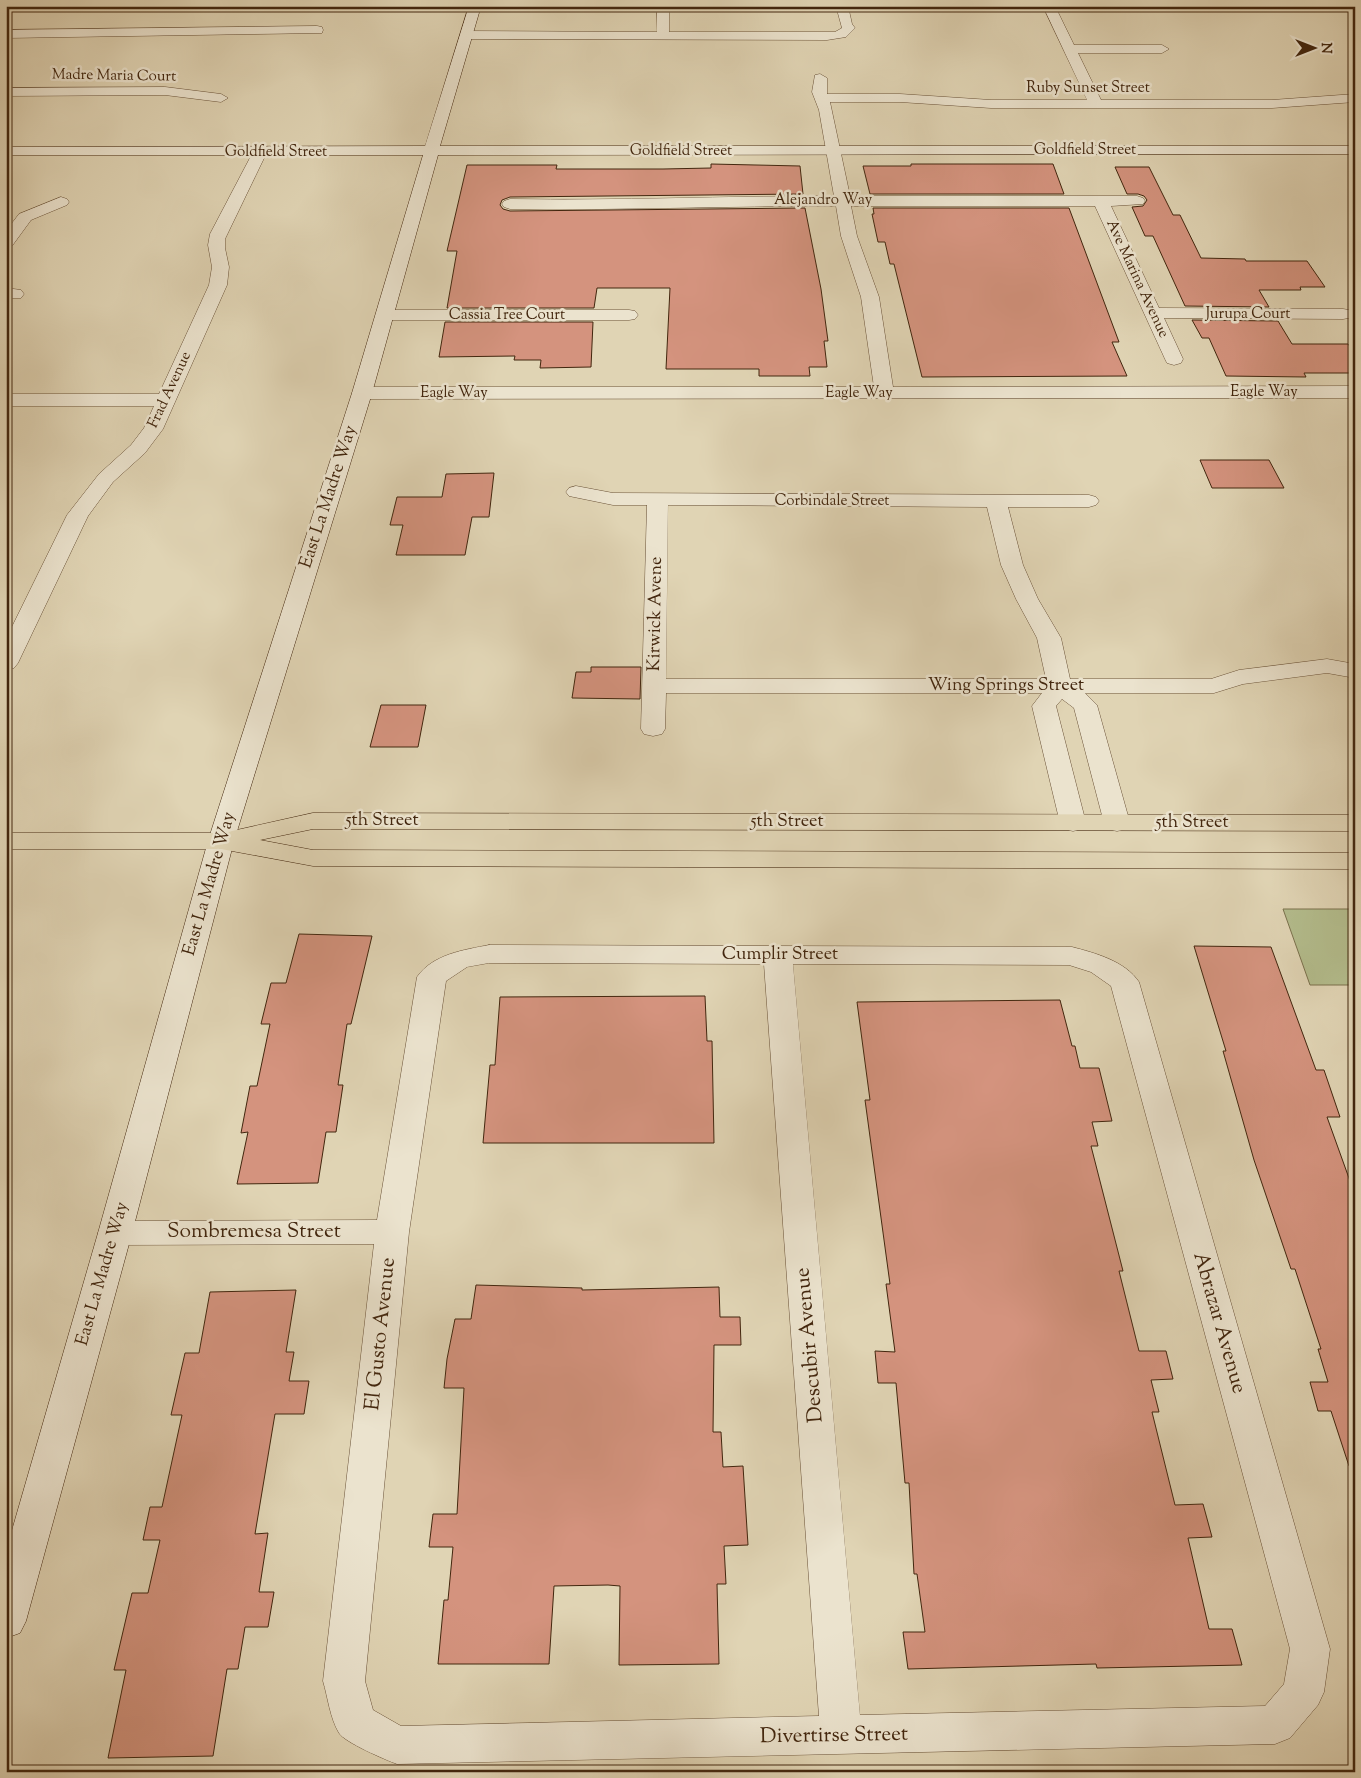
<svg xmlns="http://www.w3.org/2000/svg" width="1361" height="1778" font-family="'Sorts Mill Goudy',serif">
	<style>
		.green { fill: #b3bc8c; stroke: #7a714d }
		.building { fill: #d4937e; stroke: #42260e }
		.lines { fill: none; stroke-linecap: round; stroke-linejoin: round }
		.street-casing { stroke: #6a5238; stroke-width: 1 }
		.secondary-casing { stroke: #42260e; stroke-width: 1 }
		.primary-casing { stroke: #42260e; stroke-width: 1 }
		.street { fill: #ebe3ce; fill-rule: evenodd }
		.secondary { fill: #ebe3ce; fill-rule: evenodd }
		.primary { fill: #e0d4b4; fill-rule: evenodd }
		.labels { text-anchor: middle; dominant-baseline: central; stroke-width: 5; stroke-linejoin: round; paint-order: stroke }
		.far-street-label { font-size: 15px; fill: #42260e; stroke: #ebe3ce }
		.street-label { font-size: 18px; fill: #42260e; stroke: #ebe3ce }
		.near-street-label { font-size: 21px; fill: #42260e; stroke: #ebe3ce }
	</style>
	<rect width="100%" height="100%" fill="#e0d4b4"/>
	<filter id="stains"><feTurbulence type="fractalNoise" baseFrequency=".004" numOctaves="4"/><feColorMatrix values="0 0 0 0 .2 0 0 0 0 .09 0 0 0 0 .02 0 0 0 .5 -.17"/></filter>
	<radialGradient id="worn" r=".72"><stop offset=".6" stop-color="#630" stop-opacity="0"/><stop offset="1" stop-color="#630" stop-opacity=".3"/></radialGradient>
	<!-- green -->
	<polygon class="green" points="1283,909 1355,909 1355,985 1310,985"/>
	<!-- building -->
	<g class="building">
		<polygon points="711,164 800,166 803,194 510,197 502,200 500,205 503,209 510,211 805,208 821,289 828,341 824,341 827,367 809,367 810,376 759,376 759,369 666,369 670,288 597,288 594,308 447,308 457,251 447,251 467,165 557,165 556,169 663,169 711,168"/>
		<polygon points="911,164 1053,164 1064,194 870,194 863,166 911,166"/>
		<polygon points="1115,167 1149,167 1173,215 1180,215 1201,258 1245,259 1246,261 1307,261 1325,287 1300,287 1301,290 1259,290 1269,307 1185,306 1153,236 1145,236 1132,207 1143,206 1147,200 1144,196 1138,194 1127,194"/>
		<polygon points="873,208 1069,208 1119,342 1112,342 1127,376 922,377 894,264 890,264 885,242 878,242 872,214 874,214"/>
		<polygon points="1192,320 1278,321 1292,344 1348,344 1355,353 1355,373 1304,373 1306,377 1226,376 1209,338 1202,338"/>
		<polygon points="445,322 593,322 591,367 540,368 541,360 514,360 515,356 439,357"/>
		<polygon points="1200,460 1269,460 1284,488 1212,488"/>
		<polygon points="494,473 489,517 472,517 465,555 396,555 403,525 390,525 397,497 442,497 446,474"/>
		<polygon points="591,667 641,667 640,699 572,698 576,672 591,672"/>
		<polygon points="381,705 426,705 418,747 370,747"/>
		<polygon points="299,934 372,936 351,1024 347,1024 338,1085 343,1085 336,1132 326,1132 318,1183 237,1184 248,1132 241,1133 250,1086 257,1086 270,1024 261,1024 271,983 286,983"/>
		<polygon points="1194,946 1271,947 1316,1070 1324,1070 1340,1117 1327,1117 1350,1181 1355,1181 1355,1466 1349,1466 1331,1411 1318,1411 1310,1382 1328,1382 1318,1349 1321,1349 1295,1269 1291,1269 1254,1160 1223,1051 1226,1051"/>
		<polygon points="705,996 707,1041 712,1041 714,1143 483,1143 490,1065 495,1065 500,997"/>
		<polygon points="1060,1000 1072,1046 1075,1046 1080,1068 1099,1068 1112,1121 1092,1122 1098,1146 1091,1146 1123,1271 1119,1271 1139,1351 1166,1351 1173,1379 1151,1380 1159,1412 1152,1412 1175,1505 1203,1504 1212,1537 1188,1538 1209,1629 1232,1629 1242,1665 1097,1668 1096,1664 908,1669 903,1632 925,1632 917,1574 914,1574 909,1483 905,1483 896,1383 878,1383 875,1351 895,1352 886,1284 890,1284 865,1100 870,1100 857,1002"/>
		<polygon points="476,1285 582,1288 582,1290 719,1287 720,1317 740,1317 741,1345 714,1345 713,1432 721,1432 723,1467 743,1466 748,1545 724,1546 726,1584 717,1584 719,1664 619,1665 620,1586 608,1585 554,1586 549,1664 438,1664 444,1600 448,1600 453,1547 429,1547 433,1514 457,1514 464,1388 444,1388 447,1359 455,1319 471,1319"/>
		<polygon points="296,1290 286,1352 294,1352 289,1381 309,1381 304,1414 275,1414 255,1534 268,1533 259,1592 274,1592 268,1627 245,1627 238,1669 227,1669 213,1756 108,1758 126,1670 114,1670 132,1593 148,1593 160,1540 143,1540 150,1507 162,1507 182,1415 171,1415 185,1353 199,1353 210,1292"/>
	</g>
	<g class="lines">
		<!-- street casing -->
		<g class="street-casing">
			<g id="street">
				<polygon points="657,6 669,6 669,32 835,32 842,28 836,6 848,6 852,24 855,28 846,37 827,40 467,39 461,35 467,31 657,32"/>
				<path d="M 1043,6 L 1055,6 L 1074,45 L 1162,45 L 1169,49 L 1162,53 L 1078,53 L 1101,100 L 1272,100 L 1355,94 L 1355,102 L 1272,108 L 991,108 L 900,102 L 830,102 L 850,196 L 1137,196 L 1143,198 L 1145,201 L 1143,204 L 1111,206 L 1159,308 L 1343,309 L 1349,310 L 1352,314 L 1349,318 L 1343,319 L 1164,318 L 1183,359 L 1181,363 L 1174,365 L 1167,363 L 1165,359 L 1095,206 L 851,206 L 857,236 L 879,297 L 893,387 L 1355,386 L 1355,398 L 362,399 L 355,397 L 352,393 L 355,389 L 362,387 L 874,387 L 861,297 L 841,236 L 836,206 C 727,206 619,210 510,209 L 504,207 L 502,204 L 504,201 L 510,199 C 618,201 726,196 834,196 L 819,110 L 812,92 L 815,75 L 820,74 L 827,78 L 827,94 L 900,94 L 991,100 L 1087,100 Z"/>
				<polygon points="317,26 322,27 323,30 322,33 6,38 6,30"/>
				<polygon points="165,87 221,94 228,98 221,102 165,95 6,96 6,88"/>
				<polygon points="260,148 265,149 267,152 225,239 225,248 229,267 227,285 163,429 145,453 113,482 88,516 18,663 14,668 6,670 6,639 67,515 99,474 131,445 144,428 154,406 6,406 6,394 159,394 209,285 212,267 208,245 210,234 253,152 255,149"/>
				<polygon points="61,197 67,199 69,202 67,205 31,220 12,246 6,248 6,231 19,214"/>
				<polygon points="6,288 21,290 24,294 21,298 6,298"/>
				<polygon points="385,310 629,310 635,311 638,315 635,319 629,320 385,320 379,319 376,315 379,311"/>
				<path d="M 576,486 L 613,493 L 1089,495 L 1096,497 L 1099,501 L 1096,505 L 1089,507 L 1008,507 L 1023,565 L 1038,599 L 1061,638 L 1070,679 L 1211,679 L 1239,670 L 1327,659 L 1355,664 L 1355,678 L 1327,673 L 1243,684 L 1214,693 L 1085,693 L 1097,705 L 1130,823 L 1126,829 L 1117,831 L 1108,829 L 1104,823 L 1074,708 L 1062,699 L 1056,706 L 1086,823 L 1082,829 L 1073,831 L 1064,829 L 1060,823 L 1032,706 L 1042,693 L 666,693 L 665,729 L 662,734 L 653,736 L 644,734 L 641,729 L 647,505 L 613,505 L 569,496 L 566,492 L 569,488 ZM 668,505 L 987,507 L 1001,565 L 1016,599 L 1037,638 L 1046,679 L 666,679 Z"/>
				<path d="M 489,945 L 1072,947 C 1095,953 1125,961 1139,982 L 1330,1649 L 1324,1692 L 1318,1705 L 1290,1738 L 1275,1744 L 397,1764 C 386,1760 344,1742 339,1733 C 330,1718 328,1698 323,1681 L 374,1244 L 115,1245 L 103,1242 L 98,1233 L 103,1224 L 115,1221 L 377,1220 L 417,977 C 433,954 464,950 489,945 ZM 489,963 L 764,964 L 819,1716 L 401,1726 L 373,1710 L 365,1681 L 409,1232 L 446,981 L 467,967 ZM 793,964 L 1069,965 L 1091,972 L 1111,986 L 1290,1649 L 1284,1684 L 1265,1706 L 860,1715 Z"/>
			</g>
		</g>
		<!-- secondary casing -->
		<g class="secondary-casing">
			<polygon id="secondary" points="469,6 481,6 440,146 1355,146 1355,154 438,155 372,393 234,841 132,1233 26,1621 20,1633 6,1638 6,1551 98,1233 208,841 352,393 423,155 6,155 6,147 425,146"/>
		</g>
		<!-- primary casing -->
		<g class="primary-casing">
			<polygon id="primary" points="313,813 1355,815 1355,831 313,829 260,840 313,850 1355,853 1355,869 313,866 221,849 6,849 6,833 223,833"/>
		</g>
		<!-- street -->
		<use href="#street" class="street"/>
		<!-- secondary -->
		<use href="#secondary" class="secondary"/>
		<!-- primary -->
		<use href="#primary" class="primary"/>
	</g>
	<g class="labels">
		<!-- far-street labels -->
		<g class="far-street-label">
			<text transform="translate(114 76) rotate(1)">Madre Maria Court</text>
			<text x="1088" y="88">Ruby Sunset Street</text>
			<text x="1085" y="150">Goldfield Street</text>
			<text x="681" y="151">Goldfield Street</text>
			<text x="276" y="152">Goldfield Street</text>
			<text x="823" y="200">Alejandro Way</text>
			<text transform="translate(1137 279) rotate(65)">Ave Marina Avenue</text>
			<text x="1248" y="314">Jurupa Court</text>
			<text x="507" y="315">Cassia Tree Court</text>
			<text transform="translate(170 390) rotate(-65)">Frad Avenue</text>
			<text x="1264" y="392">Eagle Way</text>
			<text x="454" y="393">Eagle Way</text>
			<text x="859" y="393">Eagle Way</text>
			<text x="832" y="501">Corbindale Street</text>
		</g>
		<!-- street labels -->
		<g class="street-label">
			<text transform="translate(329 497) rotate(-72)">East La Madre Way</text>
			<text transform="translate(656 614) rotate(-89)">Kirwick Avene</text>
			<text x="1006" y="686">Wing Springs Street</text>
			<text x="382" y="821">5th Street</text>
			<text x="787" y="822">5th Street</text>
			<text x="1192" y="823">5th Street</text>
			<text transform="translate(210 884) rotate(-74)">East La Madre Way</text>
			<text x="780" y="955">Cumplir Street</text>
			<text transform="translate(103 1274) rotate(-74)">East La Madre Way</text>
		</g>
		<!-- near-street labels -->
		<g class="near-street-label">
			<text x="254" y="1232">Sombremesa Street</text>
			<text transform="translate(1219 1323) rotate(74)">Abrazar Avenue</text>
			<text transform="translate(381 1334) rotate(-84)">El Gusto Avenue</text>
			<text transform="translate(810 1345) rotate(-95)">Descubir Avenue</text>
			<text transform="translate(834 1736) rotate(-1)">Divertirse Street</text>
		</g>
	</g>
	<!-- margin -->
	<rect width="1361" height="1778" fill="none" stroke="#e0d4b4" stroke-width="25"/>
	<rect x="8" y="8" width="1346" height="1763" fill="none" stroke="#42260e" stroke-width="2.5"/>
	<rect x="12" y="12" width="1336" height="1753" fill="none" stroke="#42260e"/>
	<!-- north arrow -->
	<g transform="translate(1314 48) rotate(90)" stroke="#ebe3ce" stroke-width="4" paint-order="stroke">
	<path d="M0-4L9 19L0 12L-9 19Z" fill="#42260e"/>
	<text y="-8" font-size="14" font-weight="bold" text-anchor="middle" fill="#42260e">N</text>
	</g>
	<rect width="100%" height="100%" filter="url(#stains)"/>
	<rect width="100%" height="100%" fill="url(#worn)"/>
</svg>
